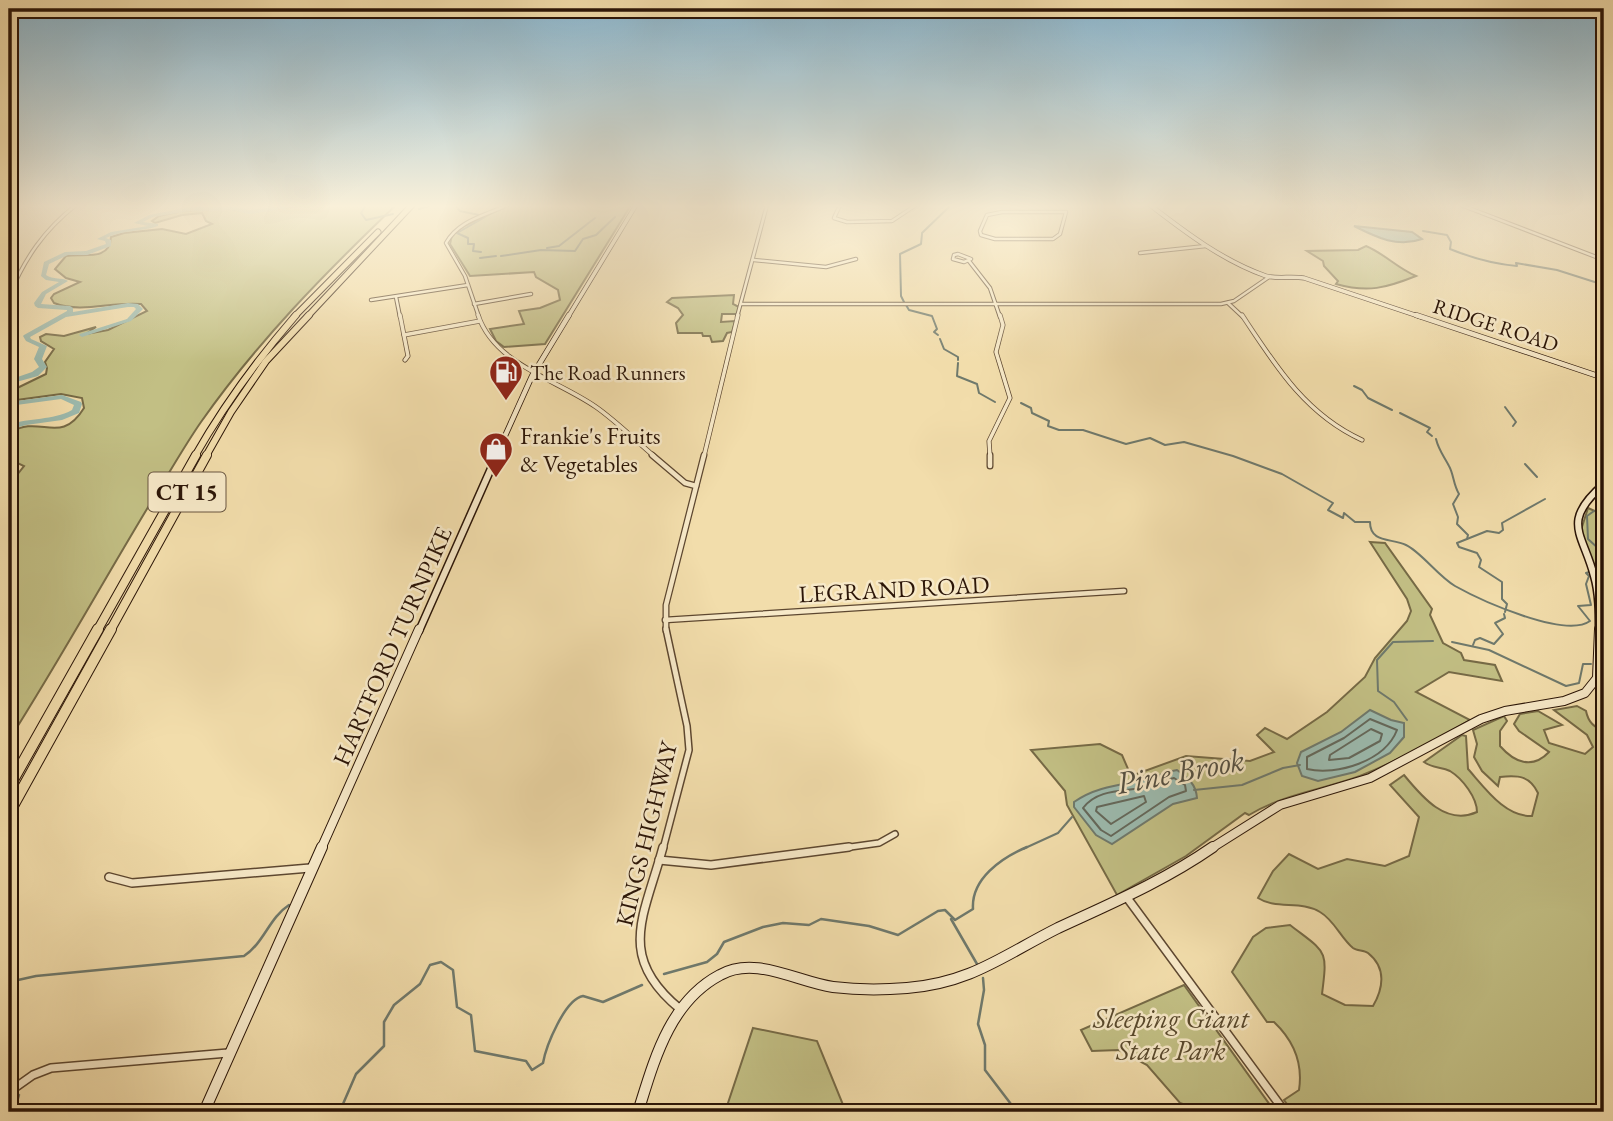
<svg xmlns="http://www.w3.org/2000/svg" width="1613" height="1121" font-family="'EB Garamond',serif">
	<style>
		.green { fill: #c2bf84; stroke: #766a46; stroke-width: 2 }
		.water { fill: #9cbbaf; stroke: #6f796c; stroke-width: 2 }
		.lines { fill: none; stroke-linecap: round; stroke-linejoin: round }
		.shore { stroke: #64685b; stroke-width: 2 }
		.stream-far1 { stroke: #6f796c; stroke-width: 2 }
		.stream { stroke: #6f796c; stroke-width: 2.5 }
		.river { fill: #9cbbaf; fill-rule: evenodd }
		.street-far4-casing { stroke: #5d4730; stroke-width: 4.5 }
		.street-far3-casing { stroke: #5d4730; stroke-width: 5 }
		.street-far2-casing { stroke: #5d4730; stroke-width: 7 }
		.street-far1-casing { stroke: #5d4730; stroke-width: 8 }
		.street-casing { stroke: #5d4730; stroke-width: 10 }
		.secondary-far4-casing { stroke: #2b1507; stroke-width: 5 }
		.secondary-far3-casing { stroke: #2b1507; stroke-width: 6 }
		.secondary-far2-casing { stroke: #2b1507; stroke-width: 9 }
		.secondary-far1-casing { stroke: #2b1507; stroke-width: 10 }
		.secondary-casing { stroke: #2b1507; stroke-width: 12 }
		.highway-far3-casing { stroke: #2b1507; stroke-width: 7 }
		.highway-far2-casing { stroke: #2b1507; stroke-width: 8 }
		.highway-far1-casing { stroke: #2b1507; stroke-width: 10 }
		.highway-casing { stroke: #2b1507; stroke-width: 12 }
		.street-far4 { stroke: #f7e9c8; stroke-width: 2.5 }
		.street-far3 { stroke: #f7e9c8; stroke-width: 3.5 }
		.street-far2 { stroke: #f7e9c8; stroke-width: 4.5 }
		.street-far1 { stroke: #f7e9c8; stroke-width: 5 }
		.street { stroke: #f7e9c8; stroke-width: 7 }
		.secondary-far4 { stroke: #f7e9c8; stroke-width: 3.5 }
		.secondary-far3 { stroke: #f7e9c8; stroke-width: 4.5 }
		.secondary-far2 { stroke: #f7e9c8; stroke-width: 6 }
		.secondary-far1 { stroke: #f7e9c8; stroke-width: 8 }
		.secondary { stroke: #f7e9c8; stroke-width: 10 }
		.highway-far3 { stroke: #f2ddab; stroke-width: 5 }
		.highway-far2 { stroke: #f2ddab; stroke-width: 6 }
		.highway-far1 { stroke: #f2ddab; stroke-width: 8 }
		.highway { stroke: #f2ddab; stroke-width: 10 }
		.labels { text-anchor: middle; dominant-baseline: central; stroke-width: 5; stroke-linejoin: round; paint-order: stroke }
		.far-street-label { font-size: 21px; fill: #2b1507; stroke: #f7e9c8 }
		.far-poi-label { font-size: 21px; fill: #2b1507; stroke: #f7e9c8; text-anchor: start }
		.shield { fill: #f7e9c8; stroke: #685541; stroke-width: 2 }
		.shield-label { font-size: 23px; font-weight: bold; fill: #2b1507 }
		.poi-label { font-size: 24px; fill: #2b1507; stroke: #f7e9c8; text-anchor: start }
		.street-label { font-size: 24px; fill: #2b1507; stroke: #f7e9c8 }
		.near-park-label { font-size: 28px; font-style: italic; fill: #58482c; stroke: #f7e9c8 }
		.near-water-label { font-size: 32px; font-style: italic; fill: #534f42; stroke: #f7e9c8 }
	</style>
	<rect width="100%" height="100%" fill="#f2ddab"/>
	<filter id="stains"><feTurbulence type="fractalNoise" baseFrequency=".00286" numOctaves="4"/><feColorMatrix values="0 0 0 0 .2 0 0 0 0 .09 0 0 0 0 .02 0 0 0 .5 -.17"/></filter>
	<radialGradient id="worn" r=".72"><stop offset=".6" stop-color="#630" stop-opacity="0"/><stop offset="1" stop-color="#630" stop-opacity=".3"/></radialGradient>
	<!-- green -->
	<g class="green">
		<path d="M 308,205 L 396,205 C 325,273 257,342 201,422 C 185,445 171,470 156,494 C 106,576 60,660 9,740 L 9,485 L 24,466 L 9,459 L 10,433 C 40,413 60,447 84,408 L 82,398 L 61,394 L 9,401 L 9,392 L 46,374 L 47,368 L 45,362 L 54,349 L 41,341 L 40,337 L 46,334 L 64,336 L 96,327 L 86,334 L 108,330 L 147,311 L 141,304 C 111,301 83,314 54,303 L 51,298 L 54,294 L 80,282 L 66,278 L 55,269 L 66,256 C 82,253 110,262 111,237 L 124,233 L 162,229 L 186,234 L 212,224 L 206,221 L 202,213 L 182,215 L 155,223 L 152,221 L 159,216 L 183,211 L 225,208 L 248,212 Z"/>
		<polygon points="510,205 631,205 545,344 504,347 496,341 490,329 524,324 519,311 540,308 560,300 558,290 536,277 534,272 470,276 450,244 452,235 464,226"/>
		<path d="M 1366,246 C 1385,254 1397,268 1416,276 C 1386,288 1368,293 1336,284 L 1338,281 L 1324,266 L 1323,261 L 1307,251 L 1358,250 Z"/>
		<polygon points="734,295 733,304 739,307 737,314 722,314 721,322 735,321 732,332 727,333 723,341 712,342 710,336 703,336 702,333 678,333 676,323 683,315 678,308 667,302 672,298"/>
		<polygon points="1588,508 1604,515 1604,667 1601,586 1581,530"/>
		<path d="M 1370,542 L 1385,543 L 1432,609 L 1430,615 L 1443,643 L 1461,653 L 1464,660 L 1495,665 L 1502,681 L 1449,672 L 1416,692 L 1470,720 C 1435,740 1398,761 1360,776 C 1322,790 1284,794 1249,815 L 1245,813 L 1186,856 L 1117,895 L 1067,805 L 1065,791 L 1031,750 L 1100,744 L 1122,755 L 1131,776 L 1186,756 L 1250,761 L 1274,752 L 1257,735 L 1265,728 L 1287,739 L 1327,712 L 1365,677 L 1375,658 L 1407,621 L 1411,611 L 1407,599 Z"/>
		<path d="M 1577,706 L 1586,711 C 1588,721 1594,728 1604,730 L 1604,1112 L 1293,1112 L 1284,1100 L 1299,1090 C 1303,1064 1294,1041 1274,1022 L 1267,1022 L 1232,972 L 1253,937 L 1266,928 L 1290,925 C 1326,953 1328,948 1322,994 L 1345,1005 L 1373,1006 C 1383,989 1387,968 1368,953 C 1364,950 1357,951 1353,948 C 1341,938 1334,920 1320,912 C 1301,900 1276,910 1258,898 L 1273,871 L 1289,854 L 1318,869 L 1347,859 L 1385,866 L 1409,856 L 1419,817 L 1390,785 L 1404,775 C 1422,797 1446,826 1477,812 C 1477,798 1463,779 1450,771 C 1441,767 1432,768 1424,762 L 1462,735 L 1466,736 L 1468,769 C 1485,788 1505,817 1532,816 L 1538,793 C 1530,776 1519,775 1500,777 L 1498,786 L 1482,771 L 1474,757 L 1477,744 L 1473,730 L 1504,716 L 1507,721 L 1500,731 L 1500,746 C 1514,762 1532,770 1549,752 L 1519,731 L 1514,724 L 1520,714 L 1538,711 L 1562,725 L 1544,730 L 1549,743 L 1585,754 L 1593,747 L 1587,735 L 1554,710 Z"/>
		<polygon points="1184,985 1275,1112 1205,1112 1180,1103 1147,1065 1119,1050 1092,1051 1081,1030"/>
		<polygon points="753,1028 817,1041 846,1112 725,1112"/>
	</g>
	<!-- water -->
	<g class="water">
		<path d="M 1354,226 L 1412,232 L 1422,239 C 1397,248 1376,237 1354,226 Z"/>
		<polygon points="1370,710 1391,720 1404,723 1404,737 1390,753 1355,772 1318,781 1302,776 1297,763 1301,752 1341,732"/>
		<path d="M 1177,770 C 1188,778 1196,784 1197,798 L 1173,804 L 1112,844 L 1096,835 L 1074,807 L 1074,802 C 1095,787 1119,785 1144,780 C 1155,778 1165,772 1177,770 Z"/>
	</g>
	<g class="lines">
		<!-- shore -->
		<g class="shore">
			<path d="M 1370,719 L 1397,730 C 1385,761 1337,776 1307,769 L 1307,757 L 1344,738 Z"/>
			<polygon points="1371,729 1382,734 1380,741 1349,758 1329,760 1330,755"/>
			<path d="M 1174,778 L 1185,785 L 1186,791 L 1169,797 L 1111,836 L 1101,830 L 1083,808 C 1098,788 1125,792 1147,787 C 1156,785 1164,780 1174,778 Z"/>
			<polygon points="1144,796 1146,802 1111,824 1096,811 1097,807"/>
		</g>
		<!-- stream-far1 -->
		<g class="stream-far1">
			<polyline points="366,205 361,213 366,220 393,214"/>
			<polyline points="455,205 460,211 479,215"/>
			<polyline points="419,209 432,205"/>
			<path d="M 1423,231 L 1447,235 L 1451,242 L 1450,249 C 1472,258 1494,264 1517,266 L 1516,263 L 1557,270 L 1604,285"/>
			<polyline points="922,233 951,205"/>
			<polyline points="547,248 559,246 595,218"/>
			<polyline points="481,252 473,251 474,244 468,244 468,238 457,233 485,217"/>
			<polyline points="501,256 541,250 575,251 583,239 596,235 615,217"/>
			<polyline points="480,258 496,256"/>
			<polyline points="904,302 901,296 900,254 921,244 922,234"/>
			<polyline points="906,305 909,310 932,316 937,329 934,332 938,335"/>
			<polyline points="940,339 944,349 958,357 958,360"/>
			<polyline points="958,363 957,376 977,384 979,393 995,402"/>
			<polyline points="1354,386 1362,390 1368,398 1392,410"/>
			<path d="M 1021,403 L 1031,408 L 1032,413 L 1049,421 L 1048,426 L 1059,430 L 1083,430 L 1126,444 L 1150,438 L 1165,445 L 1184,442 L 1233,456 L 1282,474 L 1333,503 L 1328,510 L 1343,518 L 1344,513 L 1355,522 L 1370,522 C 1370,543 1391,538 1406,545 C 1421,552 1438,576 1455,586 C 1480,600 1565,639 1590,621 L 1578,606 L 1591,605 L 1586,584 L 1589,576 L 1586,573 L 1589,572"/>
			<polyline points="1505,407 1516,422 1513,426"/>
			<polyline points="1400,413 1430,428 1427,432 1432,436"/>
			<path d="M 1436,439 C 1439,451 1444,456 1449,466 C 1454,475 1453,484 1459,494 L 1453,504 L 1458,517 L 1457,524 L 1468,535 L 1467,539 L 1457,543 L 1459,547 L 1477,553 L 1481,560 L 1479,567 L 1502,582 L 1502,599 L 1507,604 L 1505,612"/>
			<polyline points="1525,464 1537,477"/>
			<polyline points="1594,511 1587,516 1588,539 1600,550"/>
			<polyline points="1467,539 1487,531 1499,533 1503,530 1502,523 1545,499"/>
			<polyline points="1598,573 1604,572"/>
			<polyline points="1452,642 1489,650 1566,686 1579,683 1583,664 1591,664"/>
			<polyline points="1473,645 1475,640 1480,638 1494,644 1503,634 1495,623 1505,618 1504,614"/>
			<polyline points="1407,720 1394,702 1378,691 1377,660 1393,642 1433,641"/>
			<polyline points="1194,790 1242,785 1283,768 1300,765"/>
			<polyline points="1023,849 1058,833 1072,817"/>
		</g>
		<!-- stream -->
		<g class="stream">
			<polyline points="951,919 977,964"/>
			<path d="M 664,974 L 707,962 L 717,954 L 724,942 L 763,927 L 783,923 L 809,925 L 821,919 L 869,926 L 898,935 L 938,911 L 945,910 L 955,920 L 973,909 C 971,879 1001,858 1027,847"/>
			<polyline points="983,978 984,990 978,1024 985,1045 985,1070 1017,1112"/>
			<path d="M 9,982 L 36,976 L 244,956 C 264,943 269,918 289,905"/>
			<polyline points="9,1053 17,1075"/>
			<polyline points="14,1112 19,1095"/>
			<path d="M 335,1112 L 343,1104 L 356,1074 L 384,1046 L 384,1022 L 394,1005 L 420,984 L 430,965 L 441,962 L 453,970 L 457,1007 L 471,1015 L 475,1051 L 526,1061 L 532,1070 L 543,1063 C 546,1046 565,999 583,996 L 603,1002 L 642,985"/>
		</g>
		<!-- river -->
		<g class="river">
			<path d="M 290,205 L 307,205 L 249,214 L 233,210 L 190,211 L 153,217 L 143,222 L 158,224 L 158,226 C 141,232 122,230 106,238 L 111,240 L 111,246 L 87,255 L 68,255 L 49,264 L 46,275 C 53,280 62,277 68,281 L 46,294 L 41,304 L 70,306 L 73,308 L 73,312 L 128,303 L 138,304 L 143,309 L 131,321 L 82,337 L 79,335 L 80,334 L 127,319 L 136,309 L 134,307 L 128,307 L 66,317 L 30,337 L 31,339 L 47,346 L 42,359 L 47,367 L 38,376 L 9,384 L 9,380 L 32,372 L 39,367 L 34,359 L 39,347 L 26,341 L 23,336 L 24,335 L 67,311 L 67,310 L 38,308 L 35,306 L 34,303 L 42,292 L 59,282 L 46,280 L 41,276 L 44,262 L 65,252 L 86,251 L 106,244 L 105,241 L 97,239 L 111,232 L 148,226 L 134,223 L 149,215 L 190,207 L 233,206 L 249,210 Z"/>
			<path d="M 62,395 L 81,402 L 82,404 L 79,413 L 62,420 L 26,425 L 9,430 L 9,425 C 30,417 52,421 72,410 L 74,405 L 61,399 L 9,406 L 9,402 Z"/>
			<polygon points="9,462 17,464 18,466 12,477 9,478"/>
		</g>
		<!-- street-far4 casing -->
		<g class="street-far4-casing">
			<g id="street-far4">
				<polyline points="840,205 834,218 847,222 892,221 916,205"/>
				<polyline points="1461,205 1604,260"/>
				<polygon points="1002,212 1066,212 1060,234 1053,239 995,239 981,235 980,231 987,215"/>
				<polyline points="1140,253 1206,246"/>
				<polygon points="958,254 971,259 964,262 953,259 954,255"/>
				<polyline points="754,260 826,267 856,259"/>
				<polyline points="969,261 990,288 1000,317"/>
				<path d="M 9,296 C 25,258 44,230 76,205"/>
				<polyline points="396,297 400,317"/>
				<polyline points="371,300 468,285"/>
				<polyline points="1228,303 1243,317"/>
				<polyline points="474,304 531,294"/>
				<polyline points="742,304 1221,304 1234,301 1269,277"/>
				<path d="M 479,317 L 465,276 L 446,243 C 459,220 485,216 507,205"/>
				<polyline points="737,317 767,205"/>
			</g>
		</g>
		<!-- street-far3 casing -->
		<g class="street-far3-casing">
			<g id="street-far3">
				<polyline points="400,315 408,356 405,360"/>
				<path d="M 478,315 C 495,365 556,379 596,407 C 616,421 635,440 654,456"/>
				<path d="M 1242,315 C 1275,365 1305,414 1362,440"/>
				<polyline points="404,335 480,321"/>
				<polyline points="704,456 738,315"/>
				<polyline points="990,456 989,441 1010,398 996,352 1003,325 1000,315"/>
			</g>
		</g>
		<!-- street-far2 casing -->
		<g class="street-far2-casing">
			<g id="street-far2">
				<polyline points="652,455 685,483 696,486"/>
				<polyline points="990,455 990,466"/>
				<polyline points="665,620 1124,591"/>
				<polyline points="666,631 666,605 704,455"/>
			</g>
		</g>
		<!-- street-far1 casing -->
		<g class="street-far1-casing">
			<g id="street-far1">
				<polyline points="663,849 689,750 687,726 666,629"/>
				<polyline points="836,849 879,843 895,834"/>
			</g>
		</g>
		<!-- street casing -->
		<g class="street-casing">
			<g id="street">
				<path d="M 663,847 C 645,915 615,956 680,1009"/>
				<polyline points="659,860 711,865 849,847"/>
				<polyline points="109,877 132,883 310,868"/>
				<polyline points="1128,899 1285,1112"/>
				<polyline points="9,1092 33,1075 51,1068 228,1053"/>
			</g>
		</g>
		<!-- secondary-far4 casing -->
		<g class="secondary-far4-casing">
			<g id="secondary-far4">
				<path d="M 1150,205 C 1185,232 1223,261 1266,276 C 1275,279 1293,276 1304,278 L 1421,317"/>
				<polyline points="568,317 636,205"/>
			</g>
		</g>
		<!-- secondary-far3 casing -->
		<g class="secondary-far3-casing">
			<g id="secondary-far3">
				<polyline points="1416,315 1604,378"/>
				<polyline points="496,456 532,376 569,315"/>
			</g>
		</g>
		<!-- secondary-far2 casing -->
		<g class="secondary-far2-casing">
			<g id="secondary-far2">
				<polyline points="419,631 497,455"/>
				<path d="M 1599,631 C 1599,613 1599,593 1594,576 C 1583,533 1560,522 1604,484"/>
			</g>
		</g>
		<!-- secondary-far1 casing -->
		<g class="secondary-far1-casing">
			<g id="secondary-far1">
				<polyline points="321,849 419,629"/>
				<polyline points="1210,849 1280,805 1370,778 1481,719 1505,711 1564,701 1585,693 1597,678 1599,629"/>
			</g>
		</g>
		<!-- secondary casing -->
		<g class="secondary-casing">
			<g id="secondary">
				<polyline points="204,1112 322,847"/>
				<path d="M 638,1112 C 654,1061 669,1002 720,975 C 755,955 797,982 833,987 C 857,990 883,990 907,988 C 971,983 1004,955 1058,928 C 1112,903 1164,881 1213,847"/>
			</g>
		</g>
		<!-- highway-far3 casing -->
		<g class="highway-far3-casing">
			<g id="highway-far3">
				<polyline points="294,317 378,232"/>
				<polyline points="307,317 412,205"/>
			</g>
		</g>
		<!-- highway-far2 casing -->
		<g class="highway-far2-casing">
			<g id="highway-far2">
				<path d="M 195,456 C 224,405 257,360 296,315"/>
				<polyline points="206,456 231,412 266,361 309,315"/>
			</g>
		</g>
		<!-- highway-far1 casing -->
		<g class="highway-far1-casing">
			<g id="highway-far1">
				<polyline points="97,631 196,455"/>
				<polyline points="110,631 207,455"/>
			</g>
		</g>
		<!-- highway casing -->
		<g class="highway-casing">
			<g id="highway">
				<polyline points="9,787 98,629"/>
				<polyline points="9,813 111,629"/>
			</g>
		</g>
		<!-- street-far4 -->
		<use href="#street-far4" class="street-far4"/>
		<!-- street-far3 -->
		<use href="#street-far3" class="street-far3"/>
		<!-- street-far2 -->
		<use href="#street-far2" class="street-far2"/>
		<!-- street-far1 -->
		<use href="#street-far1" class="street-far1"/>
		<!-- street -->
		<use href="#street" class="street"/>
		<!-- secondary-far4 -->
		<use href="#secondary-far4" class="secondary-far4"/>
		<!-- secondary-far3 -->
		<use href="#secondary-far3" class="secondary-far3"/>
		<!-- secondary-far2 -->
		<use href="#secondary-far2" class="secondary-far2"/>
		<!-- secondary-far1 -->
		<use href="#secondary-far1" class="secondary-far1"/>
		<!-- secondary -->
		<use href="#secondary" class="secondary"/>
		<!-- highway-far3 -->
		<use href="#highway-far3" class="highway-far3"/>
		<!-- highway-far2 -->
		<use href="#highway-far2" class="highway-far2"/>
		<!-- highway-far1 -->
		<use href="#highway-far1" class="highway-far1"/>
		<!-- highway -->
		<use href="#highway" class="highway"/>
	</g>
	<!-- sky -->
	<linearGradient id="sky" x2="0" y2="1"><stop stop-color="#89b7d1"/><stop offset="0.57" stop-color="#f9f0d9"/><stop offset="1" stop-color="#f9f0d9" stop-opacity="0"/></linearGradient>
	<rect width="1613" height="362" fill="url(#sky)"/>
	<!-- icons -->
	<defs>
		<g id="fuel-pin" transform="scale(1.75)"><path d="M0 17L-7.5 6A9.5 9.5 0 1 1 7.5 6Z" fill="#8f2418" stroke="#f7e9c8"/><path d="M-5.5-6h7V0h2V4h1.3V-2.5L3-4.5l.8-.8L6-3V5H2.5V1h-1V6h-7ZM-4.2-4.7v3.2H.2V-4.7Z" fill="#fff"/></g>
		<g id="shop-pin" transform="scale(1.75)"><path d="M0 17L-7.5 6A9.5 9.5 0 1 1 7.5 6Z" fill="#8f2418" stroke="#f7e9c8"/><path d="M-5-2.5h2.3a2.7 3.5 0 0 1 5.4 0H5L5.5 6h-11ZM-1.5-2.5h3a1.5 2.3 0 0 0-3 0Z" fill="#fff"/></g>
	</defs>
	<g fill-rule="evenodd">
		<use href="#fuel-pin" x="506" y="372"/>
		<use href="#shop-pin" x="496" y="449"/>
	</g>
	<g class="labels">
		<!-- far-street labels -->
		<g class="far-street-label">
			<text transform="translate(1496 325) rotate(18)">RIDGE ROAD</text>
		</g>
		<!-- far-poi labels -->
		<g class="far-poi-label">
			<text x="530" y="372">The Road Runners</text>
		</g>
		<!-- shield labels -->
		<rect class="shield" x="148.5" y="472.5" width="77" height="39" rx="5"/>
		<g class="shield-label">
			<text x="187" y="492">CT 15</text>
		</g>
		<!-- poi labels -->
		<g class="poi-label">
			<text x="520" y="435">Frankie's Fruits<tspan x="520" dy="28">&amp; Vegetables</tspan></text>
		</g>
		<!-- street labels -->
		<g class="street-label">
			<text transform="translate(894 589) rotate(-3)">LEGRAND ROAD</text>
			<text transform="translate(392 646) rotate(-66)">HARTFORD TURNPIKE</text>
			<text transform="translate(646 834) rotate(-76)">KINGS HIGHWAY</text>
		</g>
		<!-- near-park labels -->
		<g class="near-park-label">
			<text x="1171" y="1018">Sleeping Giant<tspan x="1171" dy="32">State Park</tspan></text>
		</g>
		<!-- near-water labels -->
		<g class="near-water-label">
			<text transform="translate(1180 771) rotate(-11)">Pine Brook</text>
		</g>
	</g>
	<!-- margin -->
	<rect width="1613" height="1121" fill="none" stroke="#f2ddab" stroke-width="35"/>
	<rect x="10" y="10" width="1592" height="1100" fill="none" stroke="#2b1507" stroke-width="3.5"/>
	<rect x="18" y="18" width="1578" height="1086" fill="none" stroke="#2b1507" stroke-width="2"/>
	<rect width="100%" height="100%" filter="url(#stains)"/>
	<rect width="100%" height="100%" fill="url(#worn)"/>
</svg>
